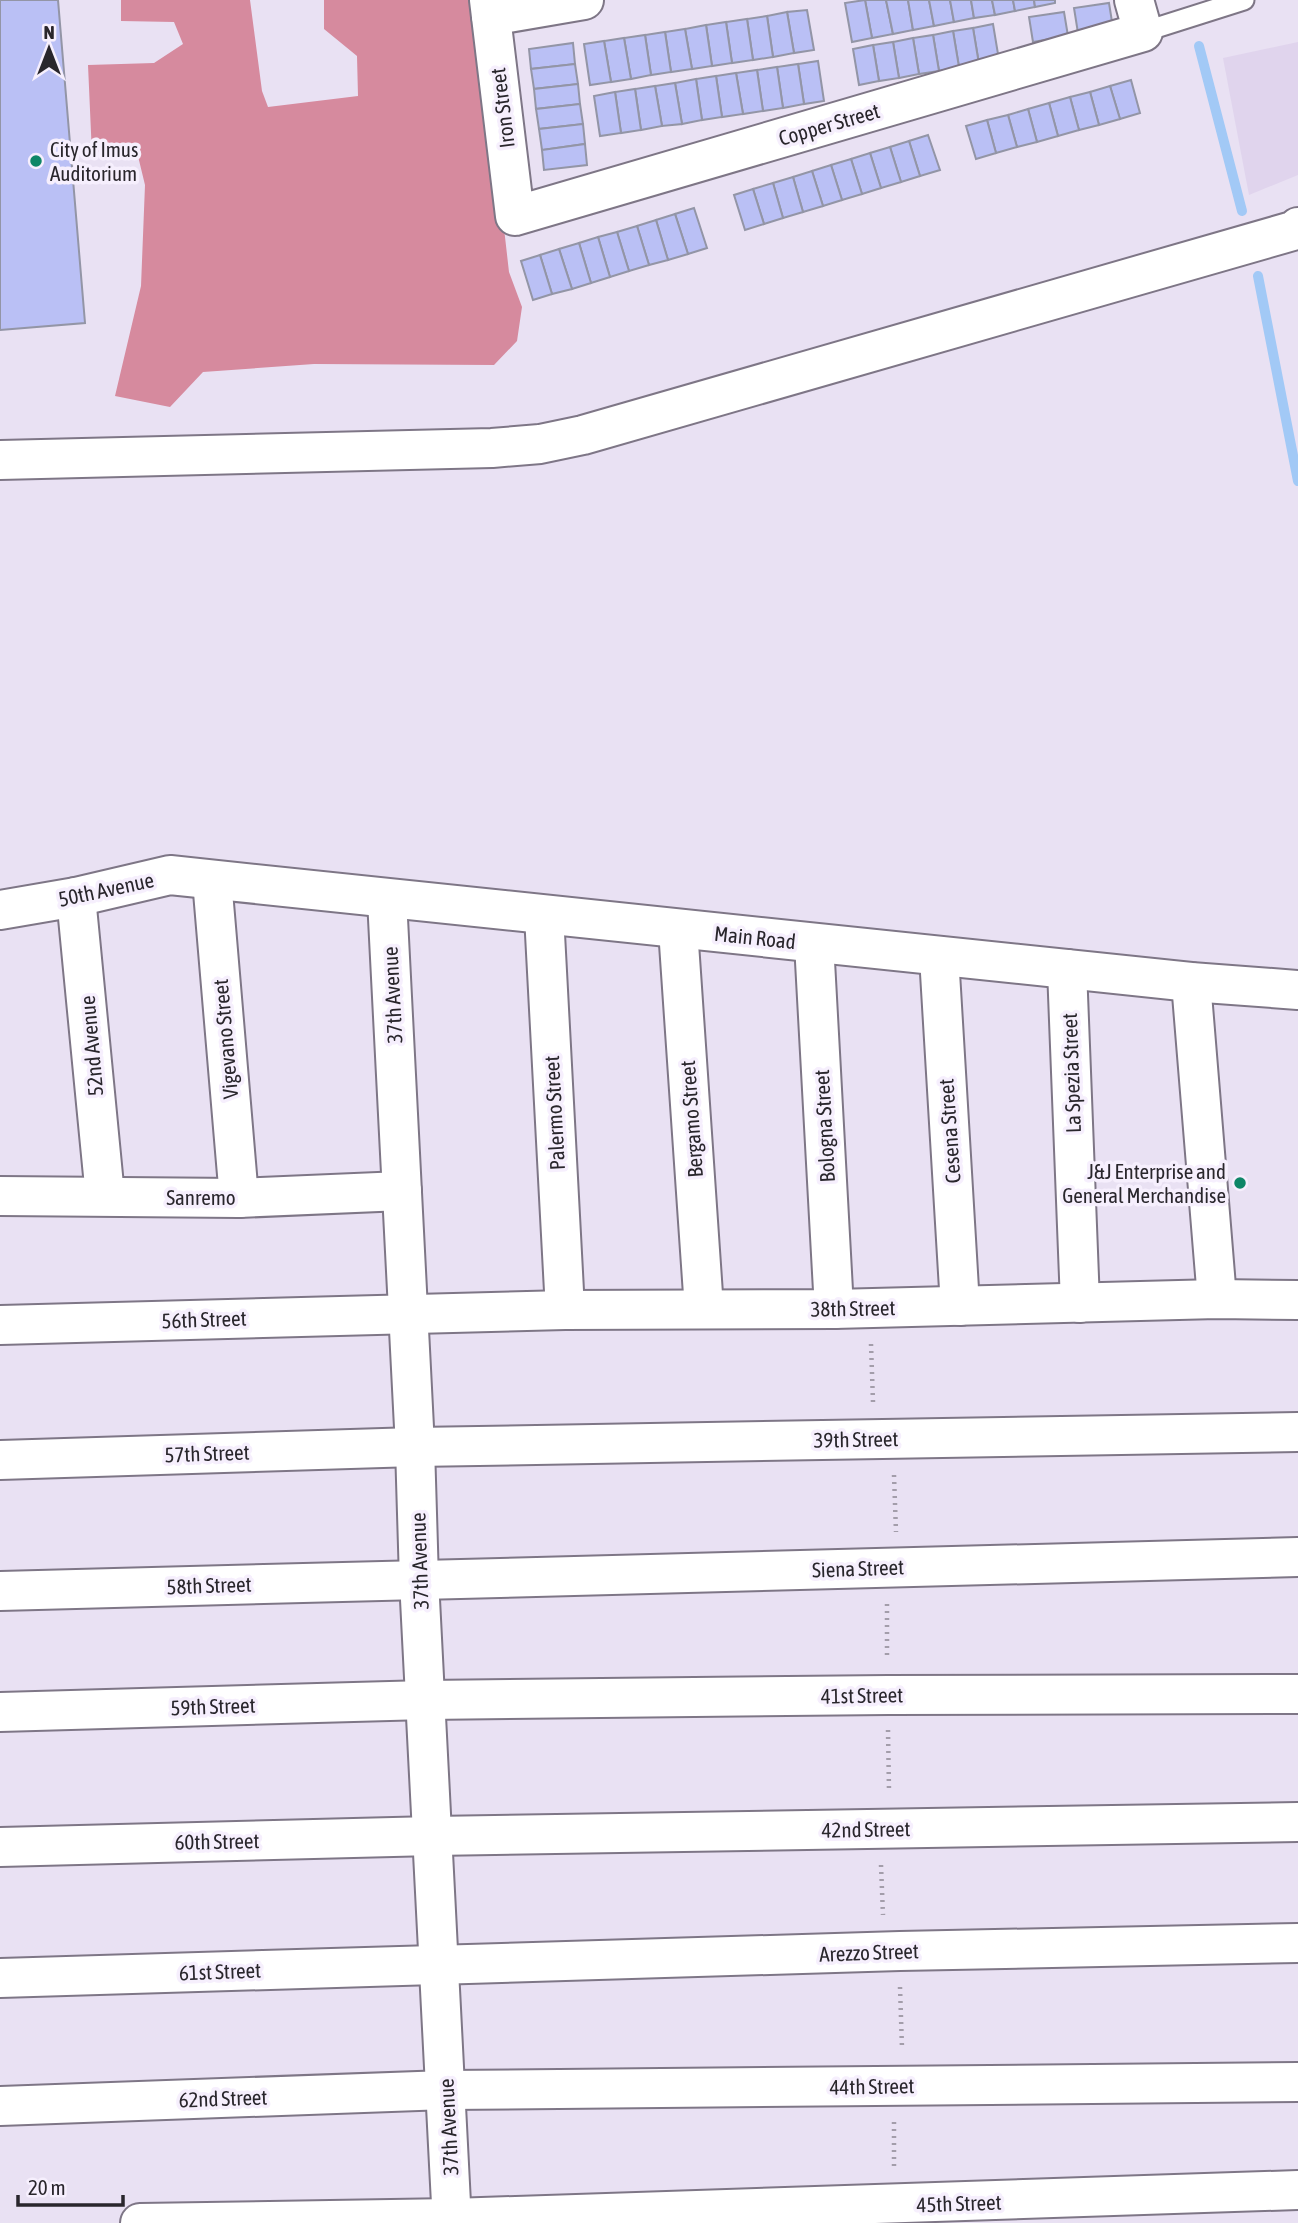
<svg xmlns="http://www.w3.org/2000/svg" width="1298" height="2223" font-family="'Asap Condensed',sans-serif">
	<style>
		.built { fill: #e0d4ed }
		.forest { fill: #d68a9e }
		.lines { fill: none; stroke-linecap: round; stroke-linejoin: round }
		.stream { stroke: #a2c9f6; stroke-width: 10 }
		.building { fill: #bac0f5; stroke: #9395a6; stroke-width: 2 }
		.lane-casing { stroke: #7e7686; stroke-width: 23 }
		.street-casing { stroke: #7e7686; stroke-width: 42 }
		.secondary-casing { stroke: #7e7686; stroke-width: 42 }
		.path { stroke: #a39daa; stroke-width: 4.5; stroke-dasharray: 2 5; stroke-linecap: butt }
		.lane { stroke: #fff; stroke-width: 19 }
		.street { stroke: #fff; stroke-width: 38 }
		.secondary { stroke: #fff; stroke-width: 38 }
		.poi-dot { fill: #0e8667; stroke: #f6effd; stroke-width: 2.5 }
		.labels { text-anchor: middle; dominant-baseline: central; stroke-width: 7; stroke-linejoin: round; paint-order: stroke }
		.street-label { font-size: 21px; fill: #29262c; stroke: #f6effd }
		.poi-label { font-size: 21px; fill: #29262c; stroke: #f6effd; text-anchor: start }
	</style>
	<rect width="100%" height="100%" fill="#e9e1f3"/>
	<!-- built -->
	<polygon class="built" points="1298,42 1298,175 1249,195 1223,58"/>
	<!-- forest -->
	<polygon class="forest" points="121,0 250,0 262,91 268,107 358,96 357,56 324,29 324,0 478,0 509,272 522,307 517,341 494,365 314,364 203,372 170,407 115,396 141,286 145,185 137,152 102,150 92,155 88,65 154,63 183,44 174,22 121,21"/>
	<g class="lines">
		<!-- stream -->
		<g class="stream">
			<polyline points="1199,46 1242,211"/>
			<polyline points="1258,276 1298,481"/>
		</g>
	</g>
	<!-- building -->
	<g class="building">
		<polygon points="0,0 58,0 85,323 0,330"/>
		<polygon points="865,0 886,0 893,34 872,38"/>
		<polygon points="865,0 872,38 852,42 845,3"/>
		<polygon points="886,0 908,0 913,30 893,34"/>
		<polygon points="908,0 929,0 934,26 913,30"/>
		<polygon points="929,0 950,0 954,22 934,26"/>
		<polygon points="950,0 971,0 974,18 954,22"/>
		<polygon points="971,0 992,0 995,15 974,18"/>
		<polygon points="992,0 1013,0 1015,11 995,15"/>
		<polygon points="1013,0 1034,0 1035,7 1015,11"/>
		<polygon points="1034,0 1055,0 1055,3 1035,7"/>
		<polygon points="1109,3 1113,28 1078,33 1074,8"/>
		<polygon points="807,10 814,50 794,53 787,12"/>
		<polygon points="787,12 794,53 773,57 767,16"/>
		<polygon points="1064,12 1068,36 1033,42 1029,17"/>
		<polygon points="767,16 773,57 753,60 747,19"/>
		<polygon points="747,19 753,60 732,63 726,22"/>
		<polygon points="726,22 732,63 712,66 706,25"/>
		<polygon points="993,24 999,60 979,64 973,28"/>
		<polygon points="706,25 712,66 692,69 685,29"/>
		<polygon points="973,28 979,64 959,67 953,31"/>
		<polygon points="685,29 692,69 671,72 665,32"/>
		<polygon points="953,31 959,67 939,71 933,35"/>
		<polygon points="665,32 671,72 651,75 645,35"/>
		<polygon points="645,35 651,75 631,79 624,38"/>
		<polygon points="933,35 939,71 919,74 913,38"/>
		<polygon points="624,38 631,79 611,82 604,41"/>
		<polygon points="913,38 919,74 899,78 893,42"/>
		<polygon points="604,41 611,82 590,85 584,44"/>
		<polygon points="893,42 899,78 879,81 873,45"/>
		<polygon points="573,43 575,64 531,69 529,49"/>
		<polygon points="873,45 879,81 859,85 853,49"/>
		<polygon points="818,61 824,101 804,104 798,64"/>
		<polygon points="575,64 578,84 534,89 531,69"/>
		<polygon points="798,64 804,104 783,108 777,67"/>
		<polygon points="777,67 783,108 763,111 757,70"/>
		<polygon points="757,70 763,111 743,114 736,73"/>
		<polygon points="736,73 743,114 722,117 716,76"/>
		<polygon points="716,76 722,117 702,120 696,79"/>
		<polygon points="696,79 702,120 682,124 675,83"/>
		<polygon points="1131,80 1140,113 1120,119 1110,86"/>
		<polygon points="675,83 682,124 662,126 655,86"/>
		<polygon points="578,84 580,104 536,109 534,89"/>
		<polygon points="655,86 662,126 641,130 635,89"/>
		<polygon points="1110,86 1120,119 1099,125 1090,92"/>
		<polygon points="635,89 641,130 621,133 615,92"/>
		<polygon points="615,92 621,133 600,136 594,96"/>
		<polygon points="1090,92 1099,125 1079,130 1070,97"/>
		<polygon points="1070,97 1079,130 1058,136 1049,103"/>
		<polygon points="1049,103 1058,136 1037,142 1028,109"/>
		<polygon points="580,104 583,124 539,129 536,109"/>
		<polygon points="1028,109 1037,142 1017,147 1008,115"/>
		<polygon points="1008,115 1017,147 996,153 987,120"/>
		<polygon points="987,120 996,153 976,159 966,126"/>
		<polygon points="583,124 585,144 542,150 539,129"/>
		<polygon points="928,135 940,170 920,176 909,141"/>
		<polygon points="909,141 920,176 901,182 890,147"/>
		<polygon points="585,144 587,165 544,170 542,150"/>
		<polygon points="890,147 901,182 881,188 870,153"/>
		<polygon points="870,153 881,188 862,194 851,159"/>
		<polygon points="851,159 862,194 842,200 831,165"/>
		<polygon points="831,165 842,200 823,206 812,171"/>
		<polygon points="812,171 823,206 803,212 793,177"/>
		<polygon points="793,177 803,212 783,218 773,183"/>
		<polygon points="773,183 783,218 764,224 753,189"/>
		<polygon points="753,189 764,224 745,230 734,195"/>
		<polygon points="694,208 707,248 688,254 675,214"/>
		<polygon points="675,214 688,254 668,260 656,220"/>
		<polygon points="656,220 668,260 649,265 637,226"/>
		<polygon points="637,226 649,265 629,271 617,232"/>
		<polygon points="617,232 629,271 610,277 598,237"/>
		<polygon points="598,237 610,277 591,283 579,243"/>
		<polygon points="579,243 591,283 572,289 559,249"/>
		<polygon points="559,249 572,289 552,294 540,255"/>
		<polygon points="540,255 552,294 533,300 521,261"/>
	</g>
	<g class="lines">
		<!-- lane casing -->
		<g class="lane-casing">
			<polyline id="lane" points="1143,32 1244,0"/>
		</g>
		<!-- street casing -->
		<g class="street-casing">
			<g id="street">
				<polyline points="489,0 515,216 1143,32 1134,0"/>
				<polyline points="491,16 584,0"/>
				<polyline points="212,880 239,1198"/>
				<polyline points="76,897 105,1196"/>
				<polyline points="387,899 415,1447 419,1580 452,2223"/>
				<polyline points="0,910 76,897 170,875 1191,982 1298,990"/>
				<polyline points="544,915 565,1310"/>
				<polyline points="678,929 704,1309"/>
				<polyline points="814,943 834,1309"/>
				<polyline points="939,956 960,1306"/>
				<polyline points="1067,969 1080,1303"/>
				<polyline points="1191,982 1217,1299"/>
				<polyline points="0,1196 239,1198 402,1191"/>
				<polyline points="0,1325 565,1310 834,1309 1217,1299 1298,1300"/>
				<polyline points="0,1460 415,1447 1298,1432"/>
				<polyline points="0,1591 1298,1557"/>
				<polyline points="0,1712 426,1700 888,1695 1298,1694"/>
				<polyline points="0,1847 433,1836 1298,1822"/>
				<polyline points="0,1978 900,1951 1298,1943"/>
				<polyline points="0,2106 446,2090 1298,2082"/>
				<polyline points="140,2223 452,2218 1298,2190"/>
			</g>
		</g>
		<!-- secondary casing -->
		<g class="secondary-casing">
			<polyline id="secondary" points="0,460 492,448 540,444 583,435 1296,230 1298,227"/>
		</g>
		<!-- path -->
		<g class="path">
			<polyline points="871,1344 873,1402"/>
			<polyline points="894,1475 896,1532"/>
			<polyline points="887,1604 887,1658"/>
			<polyline points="888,1730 889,1791"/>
			<polyline points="881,1865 883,1915"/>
			<polyline points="900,1987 902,2048"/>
			<polyline points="894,2122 894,2169"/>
		</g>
		<!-- lane -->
		<use href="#lane" class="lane"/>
		<!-- street -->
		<use href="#street" class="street"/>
		<!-- secondary -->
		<use href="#secondary" class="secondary"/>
	</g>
	<!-- markers -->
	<g class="poi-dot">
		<circle cx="36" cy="161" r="7"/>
		<circle cx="1240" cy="1183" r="7"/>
	</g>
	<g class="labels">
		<!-- street labels -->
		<g class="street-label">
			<text transform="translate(502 108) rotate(-97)">Iron Street</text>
			<text transform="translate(829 124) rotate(-16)">Copper Street</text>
			<text transform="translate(106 889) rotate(-12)">50th Avenue</text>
			<text transform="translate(755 937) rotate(6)">Main Road</text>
			<text transform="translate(392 995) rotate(-93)">37th Avenue</text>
			<text transform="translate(225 1039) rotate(-95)">Vigevano Street</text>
			<text transform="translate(91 1046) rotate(-95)">52nd Avenue</text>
			<text transform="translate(1071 1073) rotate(-92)">La Spezia Street</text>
			<text transform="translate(554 1113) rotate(-93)">Palermo Street</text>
			<text transform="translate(691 1119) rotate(-94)">Bergamo Street</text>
			<text transform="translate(824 1126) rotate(-93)">Bologna Street</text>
			<text transform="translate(949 1131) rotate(-94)">Cesena Street</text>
			<text x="201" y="1197">Sanremo</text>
			<text transform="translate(853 1308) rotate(-1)">38th Street</text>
			<text transform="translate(204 1319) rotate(-2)">56th Street</text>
			<text transform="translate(856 1439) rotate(-1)">39th Street</text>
			<text transform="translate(207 1453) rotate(-2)">57th Street</text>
			<text transform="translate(419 1561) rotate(-92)">37th Avenue</text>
			<text transform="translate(858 1568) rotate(-2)">Siena Street</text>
			<text transform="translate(209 1585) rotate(-2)">58th Street</text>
			<text transform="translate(862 1695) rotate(-1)">41st Street</text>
			<text transform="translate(213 1706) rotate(-2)">59th Street</text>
			<text transform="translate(866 1829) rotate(-1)">42nd Street</text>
			<text transform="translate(217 1841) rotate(-1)">60th Street</text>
			<text transform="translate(869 1952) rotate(-2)">Arezzo Street</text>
			<text transform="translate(220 1971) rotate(-2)">61st Street</text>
			<text transform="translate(872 2086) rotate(-1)">44th Street</text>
			<text transform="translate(223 2098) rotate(-2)">62nd Street</text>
			<text transform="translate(448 2127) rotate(-93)">37th Avenue</text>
			<text transform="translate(959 2203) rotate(-2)">45th Street</text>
		</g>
		<!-- poi labels -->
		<g class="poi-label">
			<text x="50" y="149">City of Imus<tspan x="50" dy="24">Auditorium</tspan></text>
			<text x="1226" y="1171" text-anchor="end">J&amp;J Enterprise and<tspan x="1226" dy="24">General Merchandise</tspan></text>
		</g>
	</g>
	<!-- north arrow -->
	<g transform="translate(49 49)" stroke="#f6effd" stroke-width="5" paint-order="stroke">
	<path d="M0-5L12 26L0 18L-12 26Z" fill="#29262c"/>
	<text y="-10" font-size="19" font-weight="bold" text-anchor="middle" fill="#29262c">N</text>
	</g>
	<!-- scale -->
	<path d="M18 2195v10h105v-10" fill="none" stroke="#29262c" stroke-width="3.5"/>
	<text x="28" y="2195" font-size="21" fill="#29262c" stroke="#f6effd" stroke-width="5" paint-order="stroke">20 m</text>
</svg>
